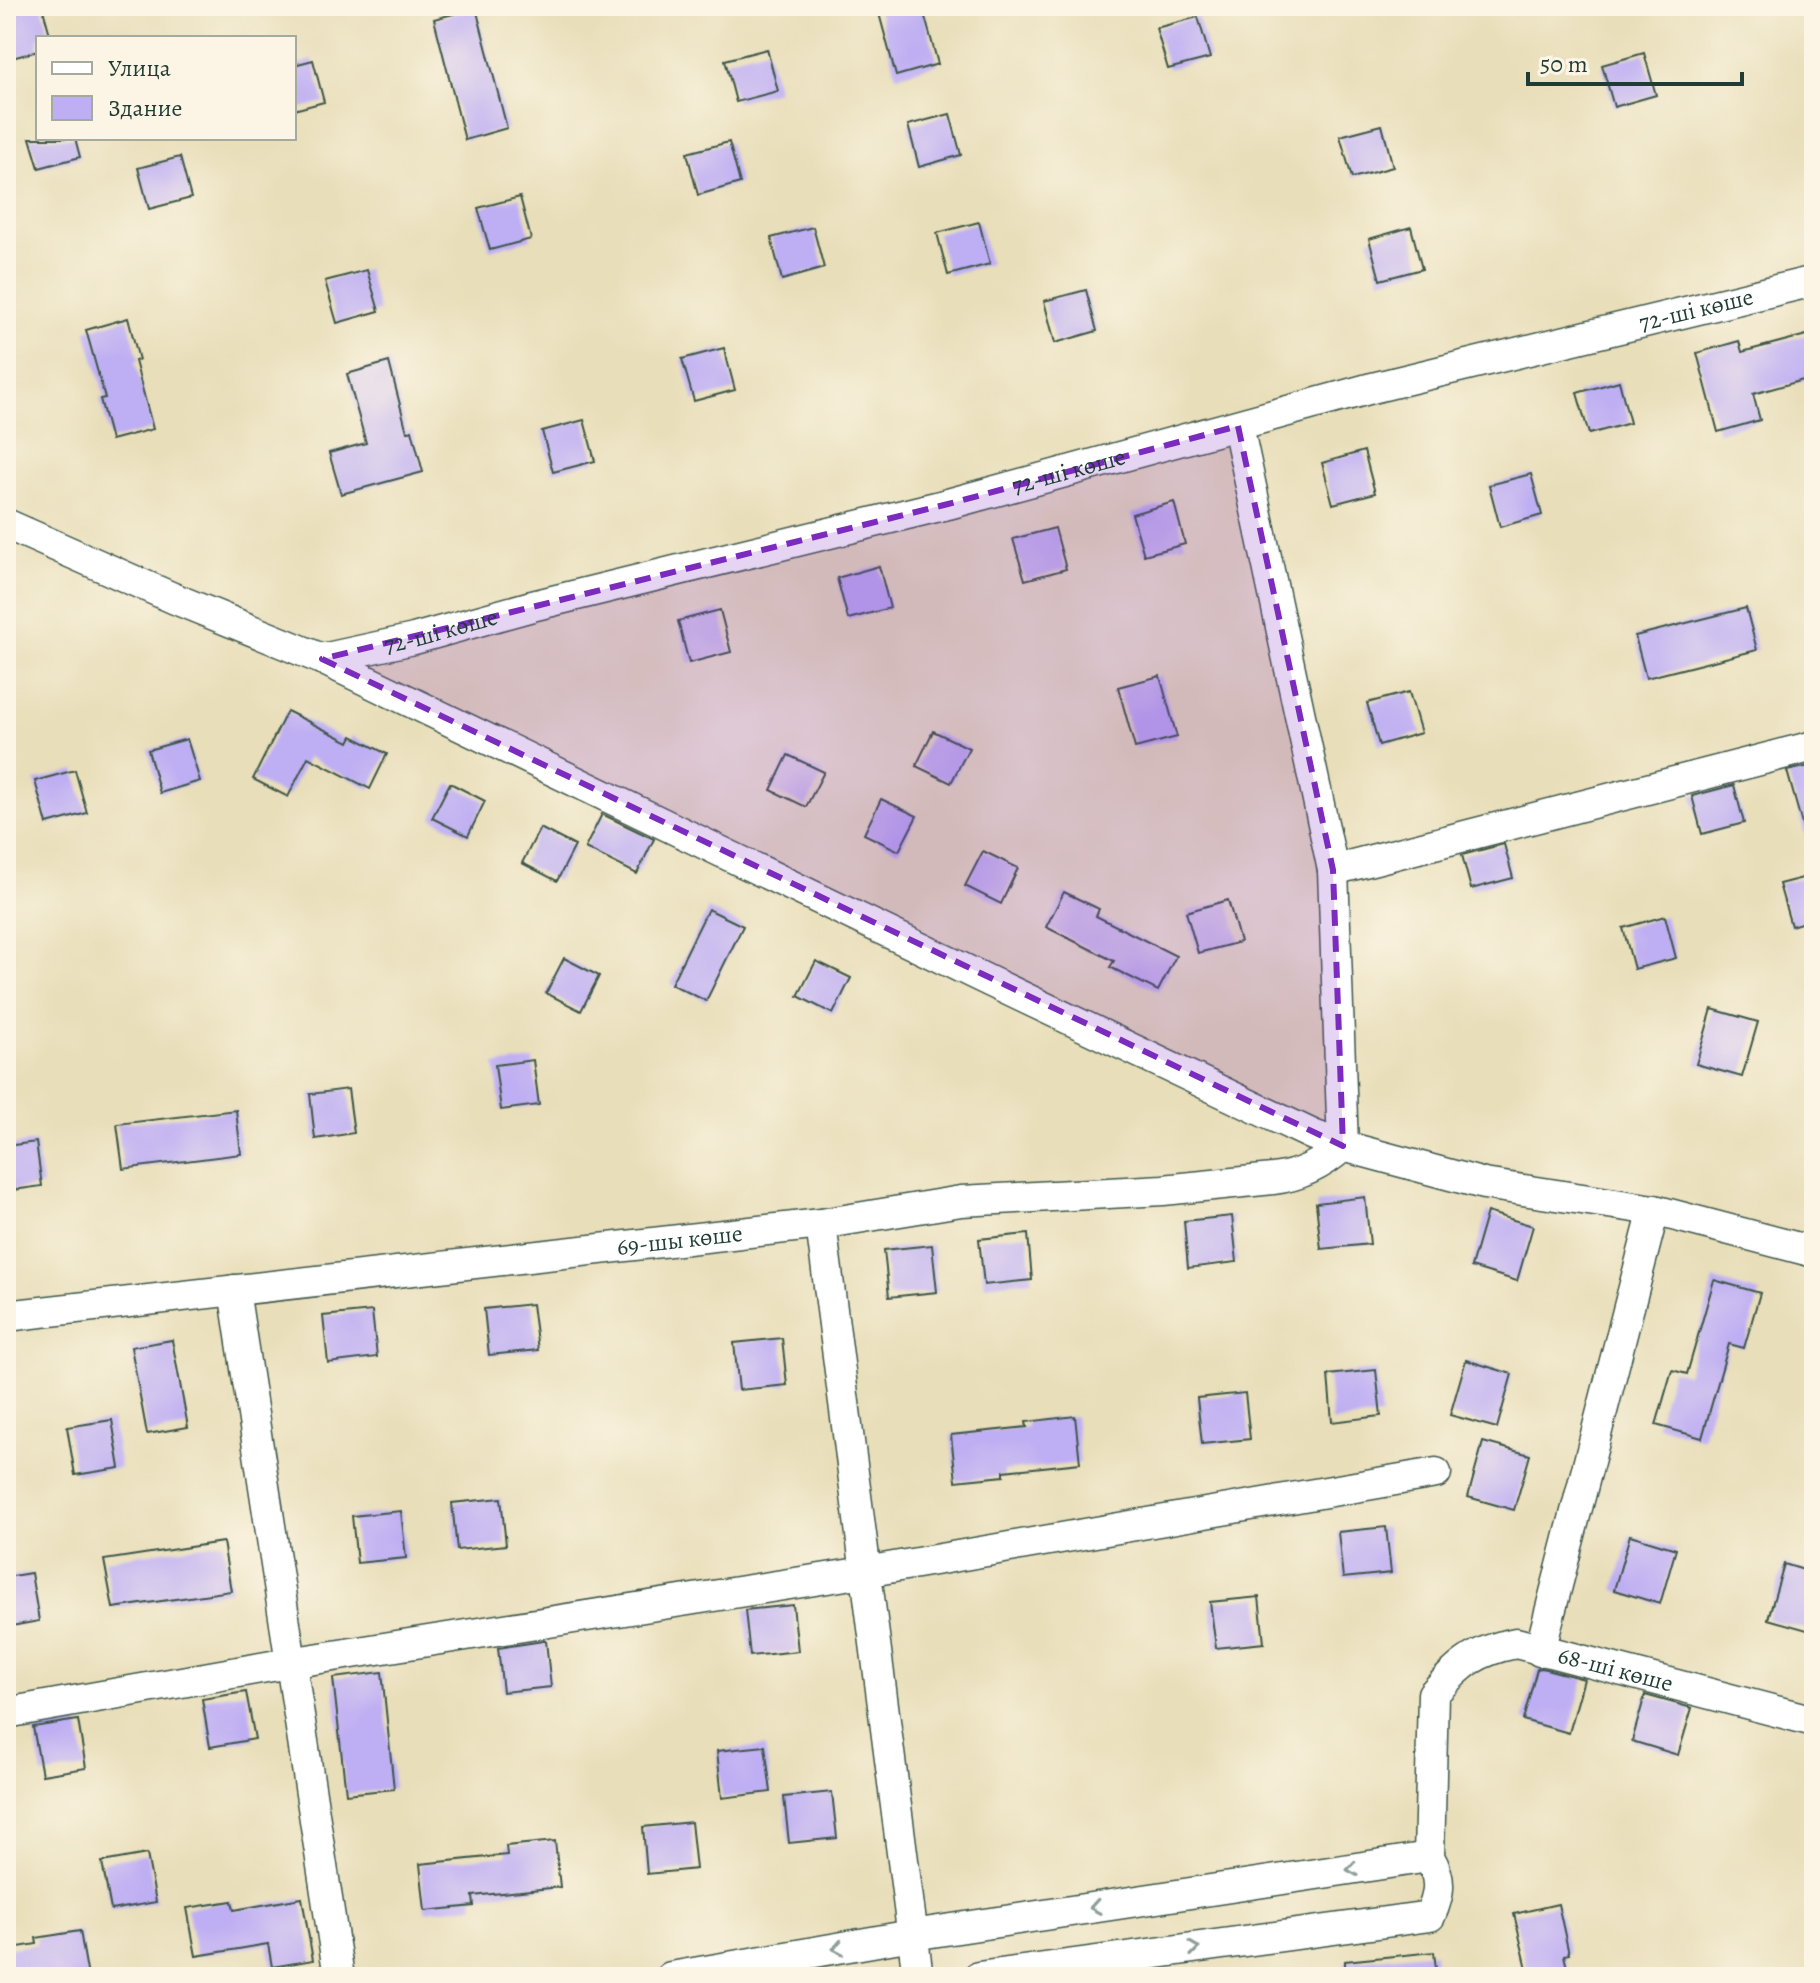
<svg xmlns="http://www.w3.org/2000/svg" width="1820" height="1983" font-family="Alegreya,serif">
	<style>
		.building { fill: #beaef3 }
		.lines { fill: none; stroke-linecap: round; stroke-linejoin: round }
		.minor-casing { stroke: #3d5548; stroke-width: 33 }
		.minor { stroke: #fff; stroke-width: 30 }
		.oneway { stroke: #8f9e9a }
		.marked { fill: #7b2cbf; fill-opacity: 0.2; stroke: #7b2cbf; stroke-width: 6; stroke-dasharray: 16 10; stroke-linejoin: round }
		.labels { text-anchor: middle; dominant-baseline: central; stroke-width: 7; stroke-linejoin: round; paint-order: stroke }
		.street-label { font-size: 24px; fill: #1f3d34; stroke: #fcf5e5 }
	</style>
	<rect width="100%" height="100%" fill="#fcf5e5"/>
	<filter id="ink" filterUnits="userSpaceOnUse"><feTurbulence type="fractalNoise" baseFrequency=".0125" numOctaves="2"/><feDisplacementMap in="SourceGraphic" scale="16" xChannelSelector="R" yChannelSelector="G"/><feConvolveMatrix kernelMatrix="1 2 1 2 8 2 1 2 1" color-interpolation-filters="sRGB"/></filter>
	<filter id="wash" filterUnits="userSpaceOnUse"><feTurbulence type="fractalNoise" baseFrequency=".006" numOctaves="4" result="noise"/><feDisplacementMap in="SourceGraphic" scale="32" xChannelSelector="R" yChannelSelector="G"/><feGaussianBlur stdDeviation="1.8" result="paint"/><feColorMatrix in="noise" values="0 0 0 0 0 0 0 0 0 0 0 0 0 0 0 0 0 1.4 0 .05"/><feComposite in="paint" operator="in"/></filter>
	<g filter="url(#wash)">
		<rect width="100%" height="100%" fill="#e8deb9"/>
		<g id="blocks">
			<!-- building -->
			<g class="building">
				<polygon points="42,6 51,38 38,38 38,51 12,58 6,38 6,15"/>
				<polygon points="877,6 922,6 938,64 896,76"/>
				<polygon points="476,8 507,128 465,140 434,19"/>
				<polygon points="1198,17 1210,58 1168,69 1156,28"/>
				<polygon points="767,49 778,91 736,102 725,60"/>
				<polygon points="1644,53 1656,95 1614,107 1602,65"/>
				<polygon points="313,60 324,102 294,110 294,65"/>
				<polygon points="950,114 961,155 919,167 908,125"/>
				<polygon points="1382,125 1393,167 1352,178 1340,136"/>
				<polygon points="30,138 75,138 80,157 39,168"/>
				<polygon points="729,142 740,183 698,195 687,153"/>
				<polygon points="180,157 191,198 149,209 138,168"/>
				<polygon points="520,197 531,239 490,250 478,208"/>
				<polygon points="979,222 990,264 948,275 937,233"/>
				<polygon points="813,227 824,268 782,280 771,238"/>
				<polygon points="1411,227 1422,269 1380,280 1369,239"/>
				<polygon points="367,270 379,311 337,323 325,281"/>
				<polygon points="1086,290 1097,331 1055,343 1044,301"/>
				<polygon points="128,318 139,360 135,361 153,429 111,440 100,399 105,398 86,330"/>
				<polygon points="1814,333 1814,377 1753,394 1760,420 1718,432 1697,353 1739,341 1742,352"/>
				<polygon points="724,348 735,390 694,401 682,359"/>
				<polygon points="389,362 407,432 412,430 423,472 341,494 329,453 366,443 347,374"/>
				<polygon points="1619,381 1630,423 1589,434 1577,393"/>
				<polygon points="584,420 595,461 553,472 542,431"/>
				<polygon points="1364,451 1375,493 1333,504 1322,463"/>
				<polygon points="1531,474 1542,515 1500,527 1489,485"/>
				<polygon points="1174,502 1185,544 1144,555 1132,514"/>
				<polygon points="1055,528 1066,569 1025,580 1013,539"/>
				<polygon points="879,566 890,608 848,619 837,578"/>
				<polygon points="1746,608 1757,650 1646,678 1635,636"/>
				<polygon points="720,610 731,652 689,663 678,621"/>
				<polygon points="1160,676 1177,737 1135,748 1118,687"/>
				<polygon points="1409,692 1421,733 1379,745 1367,703"/>
				<polygon points="287,711 349,742 352,736 387,754 370,789 308,757 288,797 253,779"/>
				<polygon points="933,731 969,748 951,783 916,766"/>
				<polygon points="187,739 200,781 160,793 148,750"/>
				<polygon points="788,755 824,772 806,807 771,790"/>
				<polygon points="1814,765 1814,841 1807,842 1787,771"/>
				<polygon points="75,770 87,813 47,824 35,781"/>
				<polygon points="450,783 485,801 468,836 432,818"/>
				<polygon points="1734,785 1744,823 1702,834 1692,796"/>
				<polygon points="881,799 917,816 899,851 864,834"/>
				<polygon points="602,814 654,839 637,874 585,848"/>
				<polygon points="540,828 575,846 557,881 522,863"/>
				<polygon points="1504,844 1513,878 1471,889 1462,855"/>
				<polygon points="983,851 1018,868 1001,904 965,886"/>
				<polygon points="1814,875 1814,919 1791,926 1779,884"/>
				<polygon points="1064,892 1099,909 1096,916 1176,956 1158,991 1110,967 1114,961 1046,927"/>
				<polygon points="1228,900 1240,942 1198,953 1186,912"/>
				<polygon points="708,909 743,926 706,1001 671,984"/>
				<polygon points="1665,916 1676,958 1634,969 1623,928"/>
				<polygon points="564,958 599,976 581,1011 546,993"/>
				<polygon points="816,961 851,978 833,1014 798,996"/>
				<polygon points="1712,1009 1758,1022 1742,1077 1696,1064"/>
				<polygon points="533,1060 539,1105 501,1110 495,1065"/>
				<polygon points="348,1089 354,1133 315,1139 310,1094"/>
				<polygon points="236,1110 241,1154 123,1169 117,1124"/>
				<polygon points="36,1142 42,1186 6,1191 6,1146"/>
				<polygon points="1365,1197 1370,1244 1321,1249 1316,1203"/>
				<polygon points="1487,1212 1533,1226 1517,1281 1471,1267"/>
				<polygon points="1232,1216 1237,1262 1188,1268 1184,1221"/>
				<polygon points="1028,1234 1032,1280 984,1285 979,1239"/>
				<polygon points="932,1245 937,1292 889,1297 884,1250"/>
				<polygon points="1714,1280 1760,1293 1744,1348 1729,1344 1702,1438 1656,1425 1672,1370 1687,1374"/>
				<polygon points="532,1304 538,1350 489,1355 484,1309"/>
				<polygon points="372,1311 377,1357 328,1363 323,1316"/>
				<polygon points="782,1338 787,1385 739,1390 734,1343"/>
				<polygon points="172,1340 188,1427 147,1434 131,1347"/>
				<polygon points="1466,1360 1512,1374 1497,1428 1450,1415"/>
				<polygon points="1376,1370 1381,1416 1332,1422 1328,1375"/>
				<polygon points="1245,1393 1250,1439 1202,1444 1197,1398"/>
				<polygon points="1075,1416 1080,1463 1004,1471 1004,1476 956,1481 951,1435 1027,1427 1026,1422"/>
				<polygon points="112,1420 120,1468 75,1475 67,1427"/>
				<polygon points="1483,1442 1530,1455 1514,1510 1468,1497"/>
				<polygon points="501,1498 506,1545 457,1550 452,1503"/>
				<polygon points="401,1511 406,1558 357,1563 352,1516"/>
				<polygon points="1386,1527 1391,1573 1343,1578 1338,1532"/>
				<polygon points="1630,1535 1676,1549 1660,1604 1614,1590"/>
				<polygon points="223,1542 231,1591 113,1608 104,1560"/>
				<polygon points="1784,1564 1814,1573 1814,1632 1768,1619"/>
				<polygon points="31,1573 39,1621 6,1627 6,1577"/>
				<polygon points="1259,1597 1264,1643 1216,1648 1210,1602"/>
				<polygon points="793,1605 798,1651 750,1656 745,1610"/>
				<polygon points="543,1641 546,1641 551,1687 503,1692 498,1648"/>
				<polygon points="1542,1668 1584,1679 1569,1733 1523,1720 1537,1669"/>
				<polygon points="382,1672 394,1789 346,1794 333,1678"/>
				<polygon points="246,1692 255,1739 210,1747 202,1699"/>
				<polygon points="1645,1695 1692,1708 1678,1755 1632,1741"/>
				<polygon points="78,1720 86,1768 42,1775 33,1727"/>
				<polygon points="765,1746 771,1792 722,1798 717,1751"/>
				<polygon points="832,1792 837,1838 789,1843 784,1797"/>
				<polygon points="691,1822 696,1869 647,1874 643,1827"/>
				<polygon points="555,1841 560,1887 473,1896 474,1906 425,1911 420,1864 507,1855 506,1846"/>
				<polygon points="147,1854 156,1902 111,1910 102,1862"/>
				<polygon points="302,1898 313,1960 272,1967 268,1944 196,1956 187,1908 232,1901 234,1910"/>
				<polygon points="1558,1904 1569,1954 1564,1955 1569,1977 1529,1977 1514,1914"/>
				<polygon points="80,1931 88,1977 6,1977 6,1949 37,1944 36,1938"/>
				<polygon points="1434,1952 1437,1977 1345,1977 1345,1961"/>
			</g>
		</g>
	</g>
	<g filter="url(#ink)">
		<use href="#blocks" fill-opacity="0" stroke="#3d5548" stroke-width="2"/>
		<g class="lines">
			<!-- minor casing -->
			<g class="minor-casing">
				<g id="minor">
					<polyline points="6,524 173,598 322,659 989,981 1313,1135 1343,1146 1484,1184 1654,1210 1814,1252"/>
					<path id="s1" d="M 322,659 L 414,639 L 532,606 L 948,504 L 1372,388 L 1814,281"/>
					<polyline points="1333,870 1814,746"/>
					<polyline points="821,1224 918,1977"/>
					<polyline points="234,1290 339,1977"/>
					<path id="s2" d="M 6,1316 L 821,1224 L 961,1201 L 1163,1190 L 1273,1179 C 1300,1176 1323,1164 1343,1146 L 1333,870 L 1238,426"/>
					<polyline points="1540,1651 1654,1210"/>
					<polyline points="6,1713 289,1663 865,1572 1436,1473"/>
					<polyline points="671,1977 912,1935 1429,1857"/>
					<path id="s3" d="M 978,1977 L 1430,1916 C 1440,1894 1442,1879 1429,1857 L 1433,1694 C 1461,1664 1474,1651 1516,1643 L 1814,1721"/>
				</g>
			</g>
			<!-- minor -->
			<use href="#minor" class="minor"/>
		</g>
		<!-- one-way arrows -->
		<defs><path id="oneway-chevron" d="M-2-3.5L2.5 0L-2 3.5" fill="none" stroke-width="1.6" stroke-linecap="round" stroke-linejoin="round" transform="scale(2)"/></defs>
		<g class="oneway">
			<use href="#oneway-chevron" transform="translate(1352 1869) rotate(171)"/>
			<use href="#oneway-chevron" transform="translate(1095 1907) rotate(171)"/>
			<use href="#oneway-chevron" transform="translate(838 1948) rotate(170)"/>
			<use href="#oneway-chevron" transform="translate(1194 1948) rotate(-8)"/>
		</g>
	</g>
	<!-- marked area -->
	<path class="marked" d="M 1238,426 L 1333,870 L 1343,1146 L 322,659 L 948,504 Z"/>
	<g class="labels">
		<!-- street labels -->
		<g class="street-label">
			<text stroke="none"><textPath href="#s1" startOffset="1418">72-ші көше</textPath></text>
			<text stroke="none"><textPath href="#s1" startOffset="770">72-ші көше</textPath></text>
			<text stroke="none"><textPath href="#s1" startOffset="122">72-ші көше</textPath></text>
			<text stroke="none"><textPath href="#s2" startOffset="678">69-шы көше</textPath></text>
			<text stroke="none"><textPath href="#s3" startOffset="884">68-ші көше</textPath></text>
		</g>
	</g>
	<!-- margin -->
	<rect width="1820" height="1983" fill="none" stroke="#fcf5e5" stroke-width="32"/>
	<!-- legend -->
	<rect x="36" y="36" width="260" height="104" fill="#fcf5e5" stroke="#a4ab9e" stroke-width="2"/>
	<rect x="52" y="62" width="40" height="12" fill="#ffffff" stroke="#a4ab9e" stroke-width="2"/>
	<text x="108" y="76" font-size="24" fill="#1f3d34">Улица</text>
	<rect x="52" y="96" width="40" height="24" fill="#beaef3" stroke="#a4ab9e" stroke-width="2"/>
	<text x="108" y="116" font-size="24" fill="#1f3d34">Здание</text>
	<!-- scale -->
	<path d="M1528 72v12h214v-12" fill="none" stroke="#1f3d34" stroke-width="4"/>
	<text x="1540" y="72" font-size="24" fill="#1f3d34" stroke="#fcf5e5" stroke-width="6" paint-order="stroke">50 m</text>
</svg>
